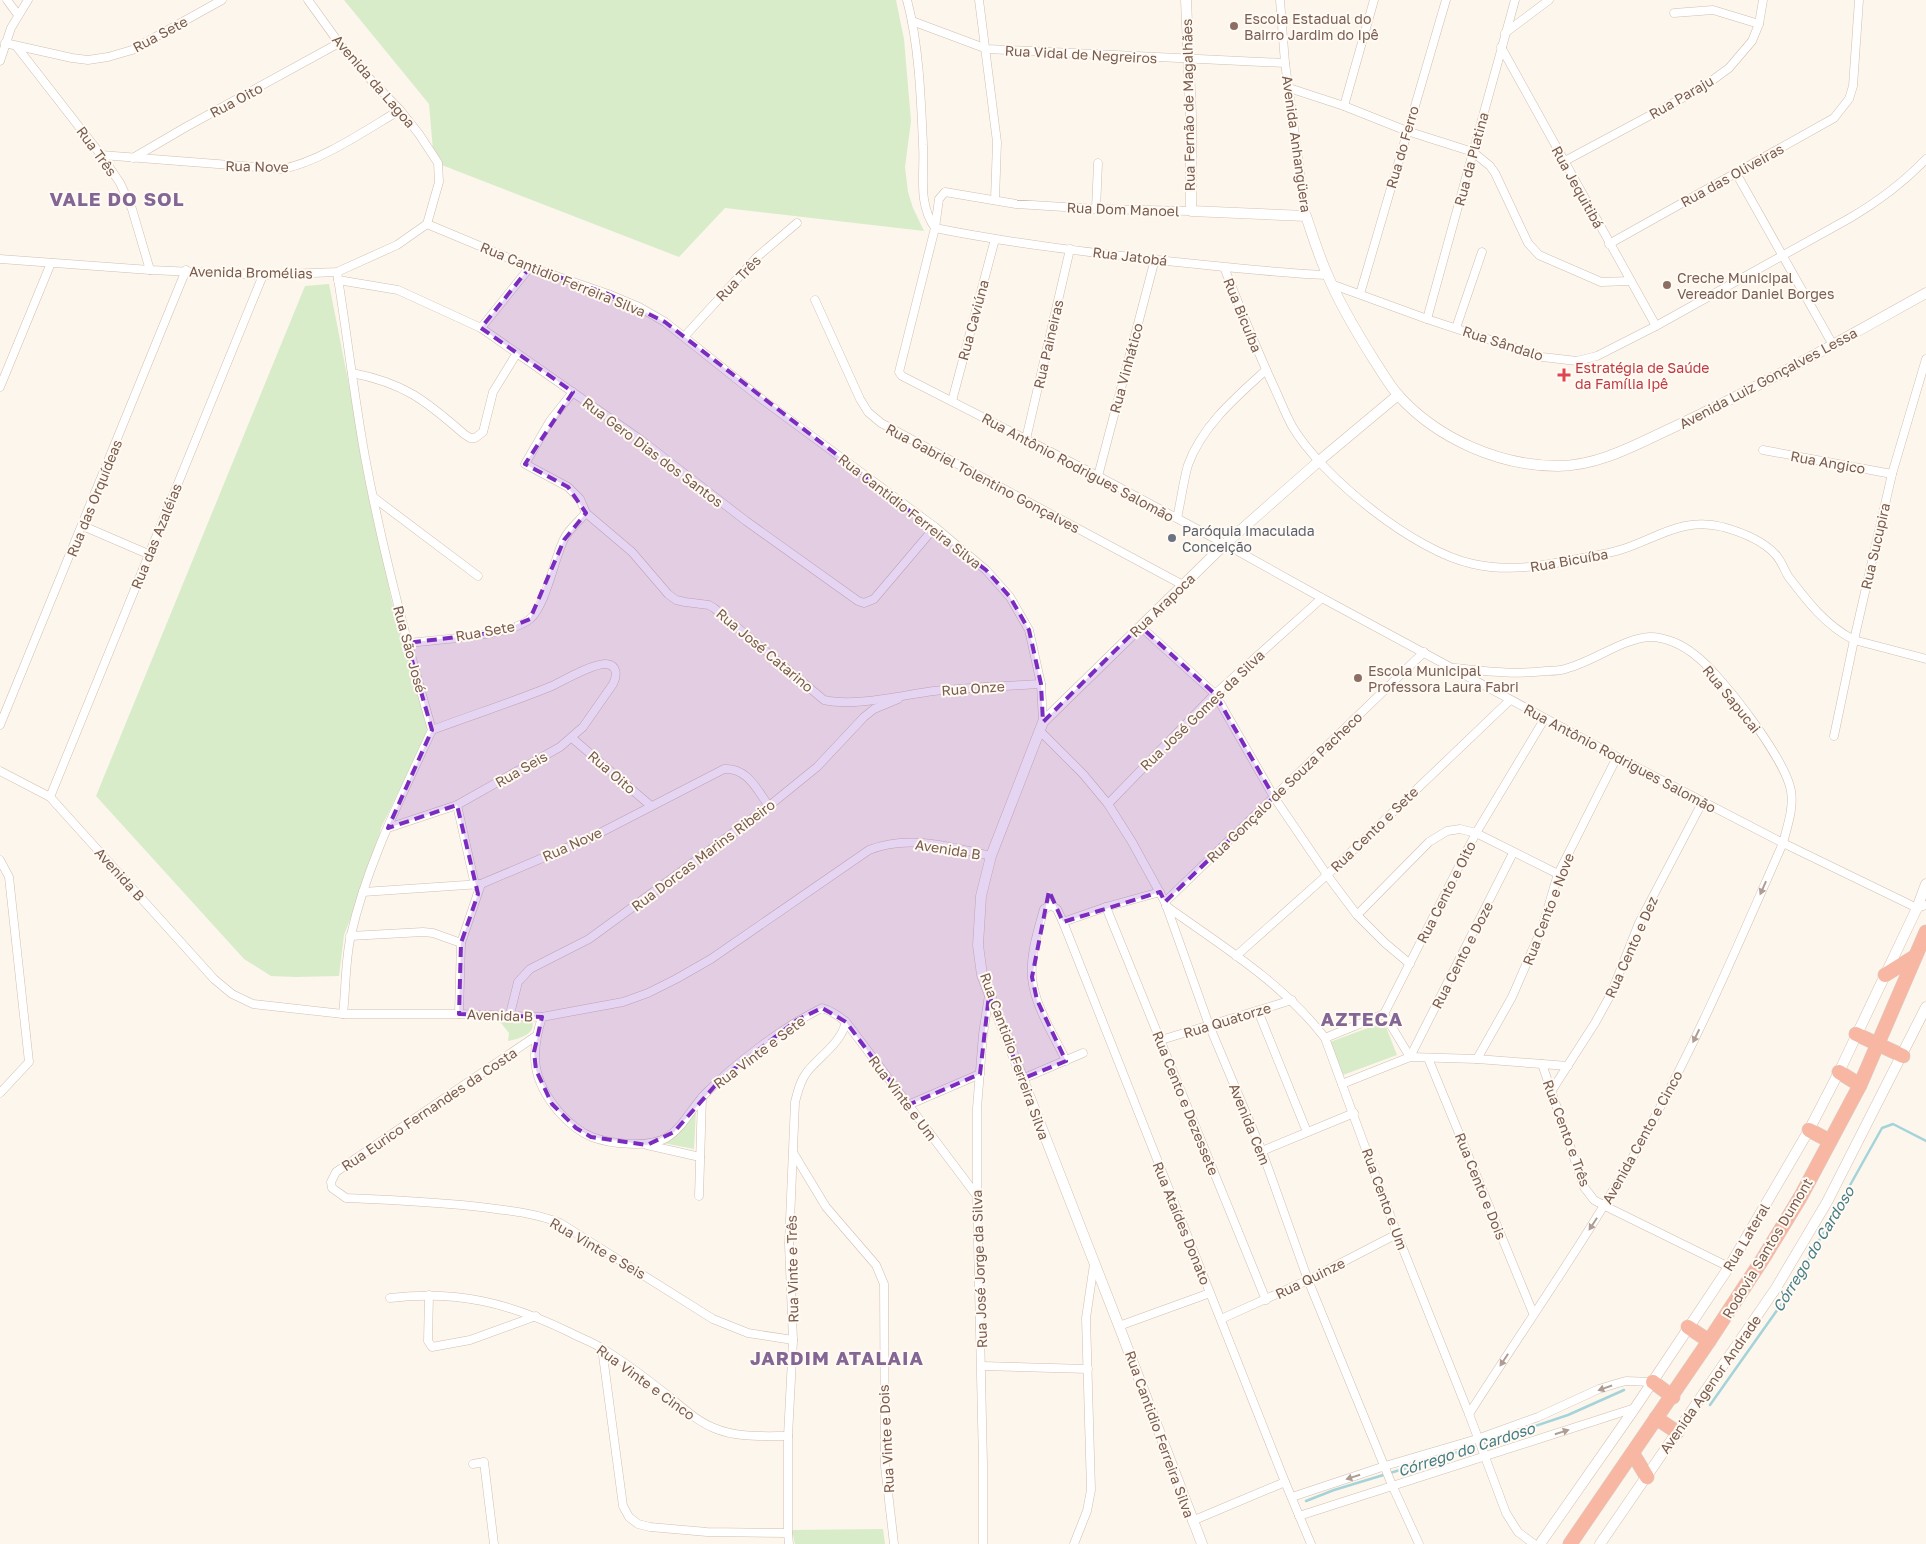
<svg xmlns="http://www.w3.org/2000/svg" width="1926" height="1544" font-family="'Golos Text',sans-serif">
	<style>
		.green { fill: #d8ecc9 }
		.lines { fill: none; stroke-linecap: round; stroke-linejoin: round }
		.stream { stroke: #a5d3da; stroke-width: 2.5 }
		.street-casing { stroke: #d1beb0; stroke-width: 9 }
		.secondary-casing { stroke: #d6c0b0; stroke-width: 11 }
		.highway-casing { stroke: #dad1cd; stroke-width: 15 }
		.street { stroke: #fff; stroke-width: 8 }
		.secondary { stroke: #fff; stroke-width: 10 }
		.highway { stroke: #f7b7a3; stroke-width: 14 }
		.oneway { fill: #af9d94 }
		.marked { fill: #7b2cbf; fill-opacity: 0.2; stroke: #7b2cbf; stroke-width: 4; stroke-dasharray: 10 6; stroke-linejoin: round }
		.education-dot { fill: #8d6e63; stroke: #fffaf3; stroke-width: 2 }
		.health-dot { fill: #e0444e; stroke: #fffaf3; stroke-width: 2 }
		.worship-dot { fill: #6b7280; stroke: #fffaf3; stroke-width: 2 }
		.labels { text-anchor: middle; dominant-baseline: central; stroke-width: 4; stroke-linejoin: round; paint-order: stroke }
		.education-label { font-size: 14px; fill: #785e54; stroke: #fffaf3; text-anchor: start }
		.street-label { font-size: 14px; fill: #7a5c4d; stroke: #fffaf3 }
		.health-label { font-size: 14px; fill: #be3a42; stroke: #fffaf3; text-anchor: start }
		.worship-label { font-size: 14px; fill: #5b616d; stroke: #fffaf3; text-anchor: start }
		.water-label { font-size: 15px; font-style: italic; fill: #437c86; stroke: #fffaf3 }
		.district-label { font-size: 19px; font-weight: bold; letter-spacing: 1px; fill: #846695; stroke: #fffaf3 }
	</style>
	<rect width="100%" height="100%" fill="#fdf6ec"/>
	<!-- green -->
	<g class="green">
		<polygon points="344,0 896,0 904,39 911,121 905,167 908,192 913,208 924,231 725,208 679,257 434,162 429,104"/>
		<polygon points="329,284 391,598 403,646 432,723 381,828 375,855 344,935 339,976 296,977 271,976 244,959 96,796 305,286"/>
		<path d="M 492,1017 L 531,1019 C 539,1034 518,1039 508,1041 L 509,1033 L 501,1023 Z"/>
		<polygon points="1384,1022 1397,1055 1343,1075 1330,1042"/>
		<polygon points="696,1110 694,1149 663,1143"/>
		<polygon points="883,1529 885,1544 795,1544 792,1530"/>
	</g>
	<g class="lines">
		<!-- stream -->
		<g class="stream">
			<polyline points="1710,1405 1792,1289 1882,1128 1893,1124 1926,1141"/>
			<polyline points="1306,1501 1334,1490 1446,1456 1568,1415 1624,1390"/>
		</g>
		<!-- street casing -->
		<g class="street-casing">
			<g id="street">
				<polyline points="7,0 18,15"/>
				<path d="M 907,0 C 919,44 921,99 923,145 C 925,174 917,202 935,228"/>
				<polyline points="979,0 997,142 995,200"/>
				<polyline points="1280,0 1285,63 1306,216"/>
				<polyline points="1674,13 1713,10 1759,24"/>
				<polyline points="912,21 987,49 1285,63"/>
				<polyline points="1505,33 1549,0"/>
				<polyline points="5,43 72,58 88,60 108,57 132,50 222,0"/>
				<polyline points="17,47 101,155 120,183 132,209 150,270"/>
				<polyline points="1501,47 1656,326"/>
				<polyline points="0,61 11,28 28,0"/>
				<polyline points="1289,88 1344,106 1407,131 1473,152 1490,166 1495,173 1528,243 1539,255 1601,282 1630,281"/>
				<polyline points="1344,106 1374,0"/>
				<path d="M 101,155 L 282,169 C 320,162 366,130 400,110"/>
				<polyline points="133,158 186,127 339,43"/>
				<polyline points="1563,162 1703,87 1729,68 1752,41 1759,24 1763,0"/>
				<polyline points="1736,173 1833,345"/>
				<polyline points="1096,209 1098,163"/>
				<polyline points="1191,211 1096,209 1016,204 945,192 939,199 935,228 899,372 902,376 1098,476 1225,544 1322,598 1617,757 1783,843 1917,908 1926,905"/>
				<polyline points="427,224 530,267 608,294 639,307 665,322 763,400 935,527 986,570 1010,597 1029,630 1041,684 1043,722"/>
				<path d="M 935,228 C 1014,244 1095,253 1176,262 C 1226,267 1276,273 1327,275"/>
				<polyline points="1609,244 1834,118 1849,99 1853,86 1859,0"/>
				<polyline points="0,259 150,270 263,275 337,272 397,245 427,224 439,182 438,163 419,134 400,110 370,79 339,43 308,0"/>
				<path d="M 1224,267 C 1240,308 1256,348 1274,387 C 1280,400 1285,413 1292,426 C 1322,477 1415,552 1473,564 C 1509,572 1543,566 1577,559 C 1592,556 1608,554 1623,549 C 1659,537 1683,517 1723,527 C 1741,532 1763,541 1775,554 C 1781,560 1784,569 1788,576 C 1807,601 1825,625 1854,640 L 1926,659"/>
				<path d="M 337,272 C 347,334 354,396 365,457 C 382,549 406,640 432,730 C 402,796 367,863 351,935 C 345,960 346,988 343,1014"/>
				<polyline points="338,280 398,290 481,328 641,440 746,521 858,601 864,603 874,599 935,527"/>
				<path d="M 1331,284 L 1427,319 L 1542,357 L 1577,361 L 1597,356 L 1656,326 L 1850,218 C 1879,201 1903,183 1926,159"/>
				<polyline points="1360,294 1446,0"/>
				<polyline points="815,300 860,399 868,412 881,423 1183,585"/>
				<polyline points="1427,319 1515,0"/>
				<polyline points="481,328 530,267"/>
				<polyline points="1456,328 1482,252"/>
				<polyline points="684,337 757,257 797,223"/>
				<path d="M 352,373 C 404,383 425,400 464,434 L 470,438 L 475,438 L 483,432 L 493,392 L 517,353"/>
				<polyline points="0,387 51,263"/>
				<path d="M 573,392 L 550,421 L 525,464 L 568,487 L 580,499 L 586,513 L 632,552 L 668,594 L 676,600 L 685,602 L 709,605 L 714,608 L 824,700 C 855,707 903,695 934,691 C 970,687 1006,686 1041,684"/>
				<polyline points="952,401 995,239"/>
				<polyline points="1026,439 1070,249"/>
				<polyline points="1763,450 1892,474"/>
				<polyline points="1098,476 1155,259"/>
				<polyline points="373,497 478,576"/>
				<path d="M 1177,518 C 1181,501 1183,482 1188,465 C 1202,426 1236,397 1266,370"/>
				<polyline points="83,526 148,554"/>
				<polyline points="1140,626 1215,694 1274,797 1327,875 1357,915 1385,943 1410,964"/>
				<path d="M 407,643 C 434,640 511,636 530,619 C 546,605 554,559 564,539 C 569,529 579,521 586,513"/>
				<path d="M 1455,668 C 1486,671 1515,675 1546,671 C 1553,671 1561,671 1568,668 C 1594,661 1624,638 1650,637 C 1666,637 1683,645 1695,655 C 1721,674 1786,760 1791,791 C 1794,808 1787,827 1783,843 C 1741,938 1700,1035 1650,1126 C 1596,1226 1530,1318 1469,1414"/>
				<polyline points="0,725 186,270"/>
				<polyline points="1039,730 1083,774 1108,804 1132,842 1165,902 1209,1025 1262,1151 1308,1280 1392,1485 1419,1544"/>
				<polyline points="1834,736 1854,640 1892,474 1926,359"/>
				<polyline points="572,738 651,806"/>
				<path d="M 0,771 L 50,797 L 214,979 L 232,994 L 253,1004 L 343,1014 L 459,1014 L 542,1017 L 585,1009 L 623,1002 L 648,993 L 676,979 L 711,959 L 869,850 C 909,834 951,847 991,856"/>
				<polyline points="50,797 263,275"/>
				<polyline points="1108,804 1215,694 1322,598"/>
				<polyline points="457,805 475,885"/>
				<path d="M 388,828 L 457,805 L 560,747 L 583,727 L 613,684 C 617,676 618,665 606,664 C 594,663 564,680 552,686 C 513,702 472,715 432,730"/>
				<polyline points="0,860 9,877 29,1062 0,1093"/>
				<polyline points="363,892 481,884"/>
				<polyline points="1165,902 1424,652"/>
				<path d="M 1166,906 C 1222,946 1283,983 1325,1038 L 1397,1234 L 1469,1414 L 1506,1513 L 1518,1532 L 1534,1544"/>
				<polyline points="1106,907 1266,1300"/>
				<polyline points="1357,915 1429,842 1447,831 1460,829 1476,833 1558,874"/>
				<polyline points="1063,922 1106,907 1160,892"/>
				<polyline points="350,936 423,932 433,933 461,943"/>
				<polyline points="1236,956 1327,875 1510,700"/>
				<polyline points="1258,1011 1307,1132"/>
				<path d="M 459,1014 L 461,943 L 481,884 L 592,837 L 724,769 C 747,767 757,790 769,806"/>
				<polyline points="510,1014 518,982 530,969 589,939 671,879 769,806 817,767 864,717 874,709 898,699"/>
				<polyline points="1384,1014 1410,1057"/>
				<path d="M 542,1017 C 530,1055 532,1080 559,1112 C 568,1122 579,1132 592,1137 C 610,1144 649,1148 666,1138 C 683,1128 692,1107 706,1093 C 737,1062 783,1027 822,1008 C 832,1011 838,1015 846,1022 L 977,1196"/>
				<path d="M 536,1036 L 336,1172 L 331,1182 L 332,1188 L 346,1198 C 394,1200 441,1202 489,1208 C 513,1211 538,1214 560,1223 L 713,1319 L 748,1333 L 793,1340"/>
				<polyline points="1325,1038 1384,1014 1476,833 1545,718"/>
				<polyline points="1161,1040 1292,1000"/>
				<polyline points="1410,1057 1513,853"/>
				<polyline points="1428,1058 1533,1313"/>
				<polyline points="1477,1059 1512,997 1542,928 1558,874 1617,757"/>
				<path d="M 1066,1061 C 1054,1035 1035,1007 1032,978 C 1030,955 1038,930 1044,909 L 1051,905 L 1057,909 L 1063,922 L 1285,1482 L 1311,1544"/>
				<polyline points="1542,1064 1584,1187 1594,1200 1605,1206 1729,1267"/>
				<polyline points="1022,1079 1083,1053"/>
				<polyline points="1342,1084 1410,1057 1477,1059 1568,1066"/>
				<polyline points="1552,1090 1595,1023 1611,994 1639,923 1703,801"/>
				<polyline points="908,1105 980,1074"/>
				<polyline points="647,1145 700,1157"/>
				<polyline points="1262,1151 1354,1113"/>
				<polyline points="794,1154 826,1207 876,1265 884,1284 885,1466 894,1544"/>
				<polyline points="699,1196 702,1097"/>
				<polyline points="429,1295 428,1341 432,1347 470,1340 536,1316"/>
				<path d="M 390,1298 C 458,1290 509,1303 569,1332 C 580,1338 593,1342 603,1349 C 623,1361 643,1376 662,1391 C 678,1403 694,1420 714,1428 C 737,1438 763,1436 788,1436"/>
				<polyline points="1221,1319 1308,1280 1397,1234"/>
				<polyline points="1119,1326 1210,1293"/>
				<polyline points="602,1348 623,1506 629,1517 638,1524 650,1527 707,1532 788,1533"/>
				<polyline points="982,1366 1088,1369"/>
				<polyline points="473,1464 484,1462 494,1544"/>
				<polyline points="1292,1497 1385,1466 1477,1439 1538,1417 1599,1389 1615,1384 1626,1381 1653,1382"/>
				<polyline points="1299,1516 1635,1408"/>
				<polyline points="1192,1521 1285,1482"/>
				<path d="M 789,1544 L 788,1533 L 788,1436 L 793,1340 L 789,1244 L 795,1102 C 798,1091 800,1081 807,1072 C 820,1056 841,1043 846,1022"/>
				<polyline points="983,1544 983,1464 977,1196 977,1108 983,1034 989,995"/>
				<polyline points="1074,1544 1087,1511 1091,1490 1086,1318 1094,1264"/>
			</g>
		</g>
		<!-- secondary casing -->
		<g class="secondary-casing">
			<g id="secondary">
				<path d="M 1186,0 L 1191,115 L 1191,211 L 1306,216 C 1313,236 1319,257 1328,276 C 1340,305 1357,333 1374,360 C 1382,372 1389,385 1399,396 C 1438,439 1500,466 1558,466 C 1599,466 1637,444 1674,427 C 1760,387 1843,339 1926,293"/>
				<polyline points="1202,1544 1119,1326 982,975 978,945 981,896 991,856 1043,722 1225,544 1319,461 1398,395"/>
				<polyline points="1540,1544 1635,1408 1729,1267 1809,1130 1839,1072 1917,908 1926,884"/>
				<polyline points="1600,1544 1776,1288 1827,1202 1926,1007"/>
			</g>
		</g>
		<!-- highway casing -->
		<g class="highway-casing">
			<g id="highway">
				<polyline points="1885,975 1914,957"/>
				<polyline points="1856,1034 1903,1056"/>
				<polyline points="1839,1072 1860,1085"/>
				<polyline points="1809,1130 1830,1141"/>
				<polyline points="1688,1327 1709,1341"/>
				<polyline points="1653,1382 1673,1397"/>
				<polyline points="1656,1418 1677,1432"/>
				<polyline points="1633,1454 1647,1477"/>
				<polyline points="1570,1544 1709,1341 1764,1257 1801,1196 1860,1085 1926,932"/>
			</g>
		</g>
		<!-- street -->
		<use href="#street" class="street"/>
		<!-- secondary -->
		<use href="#secondary" class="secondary"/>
		<!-- highway -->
		<use href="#highway" class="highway"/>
	</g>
	<!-- one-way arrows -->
	<defs><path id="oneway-solid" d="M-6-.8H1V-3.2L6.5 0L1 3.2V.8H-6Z" transform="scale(1.25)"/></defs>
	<g class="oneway">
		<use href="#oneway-solid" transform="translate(1763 888) rotate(114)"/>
		<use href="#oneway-solid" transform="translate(1696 1036) rotate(116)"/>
		<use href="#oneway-solid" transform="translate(1593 1224) rotate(123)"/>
		<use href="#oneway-solid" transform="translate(1504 1360) rotate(123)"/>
		<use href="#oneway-solid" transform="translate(1605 1388) rotate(161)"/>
		<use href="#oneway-solid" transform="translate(1562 1432) rotate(-18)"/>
		<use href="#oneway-solid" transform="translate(1353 1477) rotate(162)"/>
	</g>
	<!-- marked area -->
	<path class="marked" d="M 530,267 L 608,294 L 665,322 L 986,570 L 1010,597 L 1029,630 L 1041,684 L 1043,722 L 1140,626 L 1215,694 L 1274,797 L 1165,902 L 1160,892 L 1063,922 L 1049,891 L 1032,977 L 1037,1000 L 1066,1061 L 1022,1079 L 989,995 L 980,1074 L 908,1105 L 846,1022 L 822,1008 L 797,1020 L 721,1079 L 674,1132 L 647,1145 L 591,1137 L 576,1128 L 552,1104 L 536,1070 L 534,1052 L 542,1017 L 459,1014 L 461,943 L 478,894 L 457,805 L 388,828 L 432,730 L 407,643 L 498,632 L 530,619 L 564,540 L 586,513 L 568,487 L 525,464 L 573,392 L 481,328 Z"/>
	<!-- markers -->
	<g class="education-dot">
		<circle cx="1234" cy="26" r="5"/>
		<circle cx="1667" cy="285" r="5"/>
		<circle cx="1358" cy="678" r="5"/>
	</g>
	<path class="health-dot" d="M1561.5 367.5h5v5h5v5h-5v5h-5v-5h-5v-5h5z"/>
	<circle class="worship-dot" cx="1172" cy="538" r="5"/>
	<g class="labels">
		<!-- education labels -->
		<g class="education-label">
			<text x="1244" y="18">Escola Estadual do<tspan x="1244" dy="16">Bairro Jardim do Ipê</tspan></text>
			<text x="1677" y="277">Creche Municipal<tspan x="1677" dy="16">Vereador Daniel Borges</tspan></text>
			<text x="1368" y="670">Escola Municipal<tspan x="1368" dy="16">Professora Laura Fabri</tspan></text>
		</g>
		<!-- street labels -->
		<g class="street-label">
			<text transform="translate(160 34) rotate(-28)">Rua Sete</text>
			<text transform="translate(1081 54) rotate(3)">Rua Vidal de Negreiros</text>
			<text transform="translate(374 81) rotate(49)">Avenida da Lagoa</text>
			<text transform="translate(1681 97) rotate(-30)">Rua Paraju</text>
			<text transform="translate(236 100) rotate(-28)">Rua Oito</text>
			<text transform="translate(1188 105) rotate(-91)">Rua Fernão de Magalhães</text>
			<text transform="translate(1297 144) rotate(82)">Avenida Anhangüera</text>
			<text transform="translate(1402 147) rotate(-74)">Rua do Ferro</text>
			<text transform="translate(97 151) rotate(54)">Rua Três</text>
			<text transform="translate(1471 159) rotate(-75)">Rua da Platina</text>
			<text transform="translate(257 166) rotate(1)">Rua Nove</text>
			<text transform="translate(1732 175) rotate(-29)">Rua das Oliveiras</text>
			<text transform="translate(1578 187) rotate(61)">Rua Jequitibá</text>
			<text transform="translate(1123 209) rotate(2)">Rua Dom Manoel</text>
			<text transform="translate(1130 256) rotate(7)">Rua Jatobá</text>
			<text transform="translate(251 272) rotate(1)">Avenida Bromélias</text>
			<text transform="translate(738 278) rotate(-46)">Rua Três</text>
			<text transform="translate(563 279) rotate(22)">Rua Cantidio Ferreira Silva</text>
			<text transform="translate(1243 315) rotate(68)">Rua Bicuíba</text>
			<text transform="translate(973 320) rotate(-75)">Rua Caviúna</text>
			<text transform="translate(1503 343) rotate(18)">Rua Sândalo</text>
			<text transform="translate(1048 344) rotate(-77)">Rua Paineiras</text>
			<text transform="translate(1126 368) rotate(-75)">Rua Vinhático</text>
			<text transform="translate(1768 378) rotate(-28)">Avenida Luiz Gonçalves Lessa</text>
			<text transform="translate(653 452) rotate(37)">Rua Gero Dias dos Santos</text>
			<text transform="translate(1828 462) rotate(10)">Rua Angico</text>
			<text transform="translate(1078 467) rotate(28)">Rua Antônio Rodrigues Salomão</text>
			<text transform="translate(983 478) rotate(28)">Rua Gabriel Tolentino Gonçalves</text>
			<text transform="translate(94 498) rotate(-68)">Rua das Orquídeas</text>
			<text transform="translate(910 511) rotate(38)">Rua Cantidio Ferreira Silva</text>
			<text transform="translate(156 536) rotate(-68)">Rua das Azaléias</text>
			<text transform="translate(1875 546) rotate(-77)">Rua Sucupira</text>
			<text transform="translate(1569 560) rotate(-10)">Rua Bicuíba</text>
			<text transform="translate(1162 605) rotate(-44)">Rua Arapoca</text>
			<text transform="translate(485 631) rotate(-10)">Rua Sete</text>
			<text transform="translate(410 649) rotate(75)">Rua São José</text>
			<text transform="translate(765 650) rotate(40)">Rua José Catarino</text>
			<text transform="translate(973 688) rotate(-4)">Rua Onze</text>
			<text transform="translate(1732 699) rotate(51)">Rua Sapucai</text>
			<text transform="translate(1202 710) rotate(-44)">Rua José Gomes da Silva</text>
			<text transform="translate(1620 758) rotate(28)">Rua Antônio Rodrigues Salomão</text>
			<text transform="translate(521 769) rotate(-30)">Rua Seis</text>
			<text transform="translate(612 772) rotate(41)">Rua Oito</text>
			<text transform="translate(1284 787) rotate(-44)">Rua Gonçalo de Souza Pacheco</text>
			<text transform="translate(1374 829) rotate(-44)">Rua Cento e Sete</text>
			<text transform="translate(572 844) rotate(-24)">Rua Nove</text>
			<text transform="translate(948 849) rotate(9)">Avenida B</text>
			<text transform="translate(703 855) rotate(-37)">Rua Dorcas Marins Ribeiro</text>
			<text transform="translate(120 874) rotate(48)">Avenida B</text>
			<text transform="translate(1446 892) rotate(-63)">Rua Cento e Oito</text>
			<text transform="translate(1548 909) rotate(-69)">Rua Cento e Nove</text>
			<text transform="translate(1631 947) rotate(-66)">Rua Cento e Dez</text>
			<text transform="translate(1462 955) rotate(-63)">Rua Cento e Doze</text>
			<text transform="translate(500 1015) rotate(2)">Avenida B</text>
			<text transform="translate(1227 1020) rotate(-17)">Rua Quatorze</text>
			<text transform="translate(759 1052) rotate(-37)">Rua Vinte e Sete</text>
			<text transform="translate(1015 1056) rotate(70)">Rua Cantidio Ferreira Silva</text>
			<text transform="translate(903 1098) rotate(53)">Rua Vinte e Um</text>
			<text transform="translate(1186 1103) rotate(68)">Rua Cento e Dezessete</text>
			<text transform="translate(429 1109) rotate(-34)">Rua Eurico Fernandes da Costa</text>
			<text transform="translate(1250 1124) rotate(68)">Avenida Cem</text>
			<text transform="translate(1567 1133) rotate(70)">Rua Cento e Três</text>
			<text transform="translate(1642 1137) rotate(-61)">Avenida Cento e Cinco</text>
			<text transform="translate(1481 1186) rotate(68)">Rua Cento e Dois</text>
			<text transform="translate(1385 1199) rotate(70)">Rua Cento e Um</text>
			<text transform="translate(1182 1223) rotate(68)">Rua Ataídes Donato</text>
			<text transform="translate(1746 1237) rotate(-59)">Rua Lateral</text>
			<text transform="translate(598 1248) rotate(30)">Rua Vinte e Seis</text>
			<text transform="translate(1767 1248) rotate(-59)">Rodovia Santos Dumont</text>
			<text transform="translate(792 1269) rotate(-91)">Rua Vinte e Três</text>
			<text transform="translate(979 1269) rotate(-92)">Rua José Jorge da Silva</text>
			<text transform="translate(1310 1278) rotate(-26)">Rua Quinze</text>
			<text transform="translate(646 1382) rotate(36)">Rua Vinte e Cinco</text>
			<text transform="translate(1710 1384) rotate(-55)">Avenida Agenor Andrade</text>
			<text transform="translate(1160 1434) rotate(70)">Rua Cantidio Ferreira Silva</text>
			<text transform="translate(886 1439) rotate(-93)">Rua Vinte e Dois</text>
		</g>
		<!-- health labels -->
		<g class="health-label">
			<text x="1575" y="367">Estratégia de Saúde<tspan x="1575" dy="16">da Família Ipê</tspan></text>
		</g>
		<!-- worship labels -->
		<g class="worship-label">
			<text x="1182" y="530">Paróquia Imaculada<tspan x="1182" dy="16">Conceição</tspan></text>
		</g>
		<!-- water labels -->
		<g class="water-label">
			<text transform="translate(1813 1249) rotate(-59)">Córrego do Cardoso</text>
			<text transform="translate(1466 1449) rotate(-18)">Córrego do Cardoso</text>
		</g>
		<!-- district labels -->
		<g class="district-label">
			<text x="117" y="198">VALE DO SOL</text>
			<text x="1362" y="1018">AZTECA</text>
			<text x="837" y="1357">JARDIM ATALAIA</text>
		</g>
	</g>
</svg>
